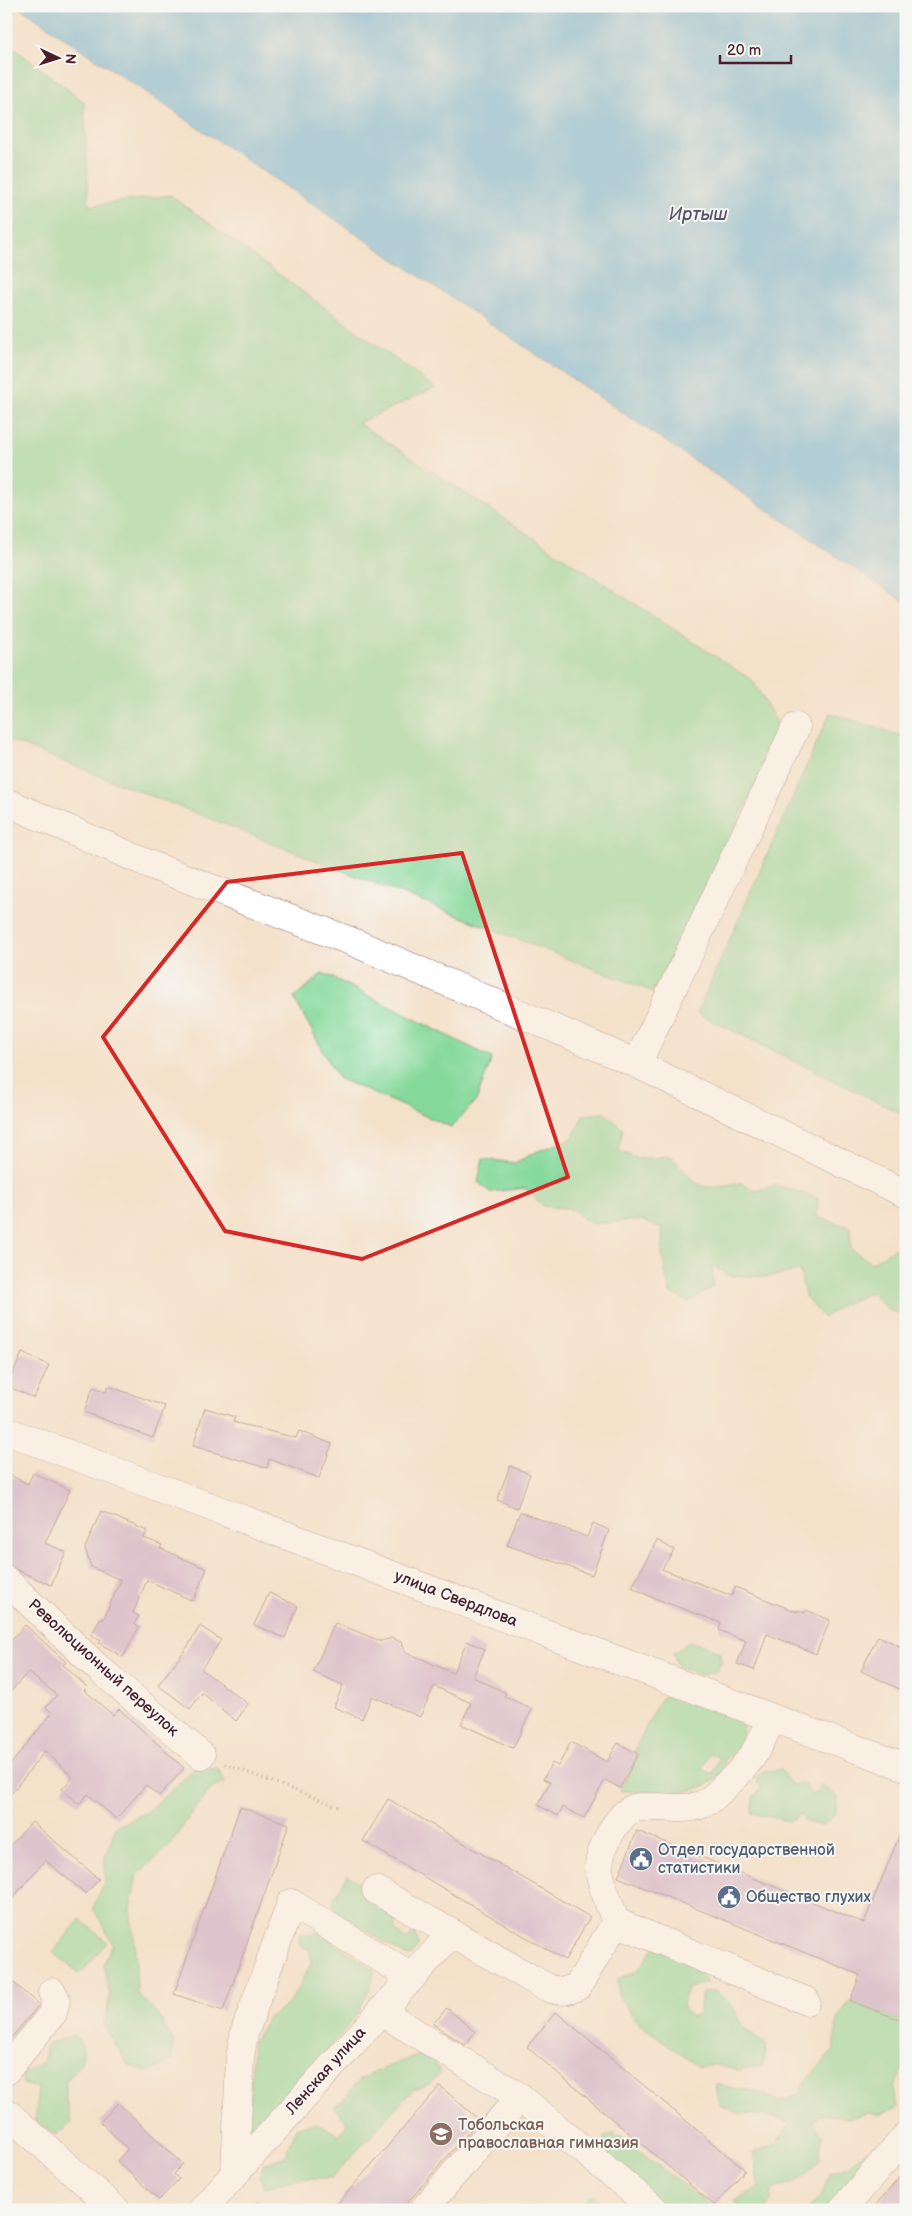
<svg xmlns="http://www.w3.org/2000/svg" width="912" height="2216" font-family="'Balsamiq Sans',sans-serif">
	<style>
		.green { fill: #85d99b; stroke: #687c63; fill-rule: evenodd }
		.water { fill: #64b4de; stroke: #576a84 }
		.building { fill: #c4a2d0 }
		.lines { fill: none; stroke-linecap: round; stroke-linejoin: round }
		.minor-casing { stroke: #866363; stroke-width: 29 }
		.path { stroke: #866363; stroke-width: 3; stroke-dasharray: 1 4; stroke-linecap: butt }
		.minor { stroke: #fff; stroke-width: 28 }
		.marked { fill: none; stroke: #d62828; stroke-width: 4; stroke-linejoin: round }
		.labels { text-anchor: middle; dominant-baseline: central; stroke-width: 4; stroke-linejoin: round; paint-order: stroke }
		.street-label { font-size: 16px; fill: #4a1f2b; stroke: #f6f6f2 }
		.service-label { font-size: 16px; fill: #4e5e75; stroke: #f6f6f2; text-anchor: start }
		.education-label { font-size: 16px; fill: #785e54; stroke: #f6f6f2; text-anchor: start }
		.water-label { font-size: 18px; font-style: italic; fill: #53536a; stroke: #f6f6f2 }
	</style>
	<rect width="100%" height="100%" fill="#f6f6f2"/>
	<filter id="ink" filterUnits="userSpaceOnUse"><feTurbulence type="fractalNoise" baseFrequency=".02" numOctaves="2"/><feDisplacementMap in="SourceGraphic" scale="10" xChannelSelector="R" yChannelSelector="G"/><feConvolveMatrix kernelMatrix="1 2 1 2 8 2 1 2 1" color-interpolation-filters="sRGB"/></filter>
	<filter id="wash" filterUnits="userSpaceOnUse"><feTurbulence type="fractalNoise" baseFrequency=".0096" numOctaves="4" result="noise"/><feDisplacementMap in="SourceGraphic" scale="20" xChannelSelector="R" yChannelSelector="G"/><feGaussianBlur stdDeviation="1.12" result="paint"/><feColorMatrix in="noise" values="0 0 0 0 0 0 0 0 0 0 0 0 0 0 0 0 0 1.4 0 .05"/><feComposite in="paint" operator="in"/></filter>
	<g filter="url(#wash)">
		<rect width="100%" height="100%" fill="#f4e1ca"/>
		<!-- green -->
		<g class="green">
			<polygon points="6,42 84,102 89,206 170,195 435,388 358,423 753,681 782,732 653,992 6,739"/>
			<polygon points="830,713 906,737 906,1116 697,1013"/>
			<polygon points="323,973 492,1058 476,1101 451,1127 338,1078 294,998"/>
			<path d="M 605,1113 L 623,1129 L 618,1150 L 638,1159 L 671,1156 C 700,1188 697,1192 741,1183 L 755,1191 L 776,1185 L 818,1198 L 817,1217 L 850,1227 L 851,1249 L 872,1263 L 894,1248 L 906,1256 L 906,1315 L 888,1310 L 872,1292 L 840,1306 L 824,1318 L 805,1296 L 800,1271 L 765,1277 L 727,1275 L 712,1265 L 713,1287 L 689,1302 L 670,1293 L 662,1256 L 662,1229 L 641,1220 L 591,1224 L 572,1209 L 543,1206 L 525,1188 L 490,1192 L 478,1182 L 483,1159 L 515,1163 L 538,1151 L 572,1139 L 583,1115 Z"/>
			<polygon points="689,1642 707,1646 720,1653 721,1662 717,1671 701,1675 678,1666 673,1653"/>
			<path d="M 668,1694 L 742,1719 C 745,1732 740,1744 733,1755 L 726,1757 C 725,1761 725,1768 722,1772 C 704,1800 649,1792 620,1791 L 638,1754 L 634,1751 L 660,1699 ZM 710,1753 L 720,1758 L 712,1774 L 702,1769 Z"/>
			<polygon points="195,1768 218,1769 225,1783 212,1788 196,1807 169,1846 137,1875 130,1909 135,1944 137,1993 159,2016 173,2040 172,2060 150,2072 128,2065 104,2026 110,1996 103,1965 113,1944 93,1908 105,1881 105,1857 116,1827 149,1811"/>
			<polygon points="781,1770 791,1785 803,1783 812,1796 821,1785 838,1797 835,1814 823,1826 806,1822 801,1814 789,1821 752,1813 753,1797 761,1788 755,1778 764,1771"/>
			<polygon points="348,1875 403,1911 395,1921 395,1931 407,1940 415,1931 419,1945 412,1955 407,1957 335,1910 333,1900"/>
			<polygon points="80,1919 107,1942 80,1974 53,1952"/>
			<polygon points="320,1933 374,1970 371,1986 359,2011 291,2097 248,2140 253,2043 268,2018 289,2004 312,1962 310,1950 300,1946 299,1934"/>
			<polygon points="655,1947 695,1967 707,1982 688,1988 682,2005 690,2017 698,2013 703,1992 717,1992 733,2007 742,2026 767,2045 763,2065 738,2070 715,2065 699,2067 638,2023 618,1995 618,1979 637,1971"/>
			<polygon points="850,2001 906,2022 906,2071 902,2070 894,2088 897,2108 879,2115 868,2113 849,2118 819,2115 813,2121 822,2135 819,2160 802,2179 772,2190 771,2202 765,2210 740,2210 735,2200 759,2187 753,2153 776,2143 791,2124 778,2118 739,2113 719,2105 716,2083 736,2089 751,2090 780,2101 801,2094 805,2081 834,2050 837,2019"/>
			<path d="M 74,2035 C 91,2051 82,2067 66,2080 L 66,2101 L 71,2123 L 56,2135 L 35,2121 L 38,2088 L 23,2084 L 22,2074 L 44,2061 L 47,2044 Z"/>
			<path d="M 416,2055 L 432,2059 L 440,2070 C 435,2084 427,2086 413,2089 L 332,2178 L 300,2178 L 265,2187 L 259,2176 L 264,2164 L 286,2156 L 296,2128 L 315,2122 L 338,2135 L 348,2124 L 334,2107 L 346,2097 L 360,2079 Z"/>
			<polygon points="616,2132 614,2138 620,2137 712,2207 712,2210 674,2210 672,2207 663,2207 628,2169 612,2164 603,2138"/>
			<polygon points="866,2150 879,2154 832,2210 807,2210 821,2197 830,2172 848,2167"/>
			<polygon points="591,2195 609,2210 579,2210"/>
			<polygon points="258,2200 264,2210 240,2210 243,2209"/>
		</g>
		<!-- water -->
		<polygon class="water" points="17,6 906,6 906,603"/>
		<g id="blocks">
			<!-- building -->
			<g class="building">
				<polygon points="22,1353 49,1365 34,1398 7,1386"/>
				<polygon points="108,1386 165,1406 153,1438 84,1412 93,1387 106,1392"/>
				<polygon points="205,1408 235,1417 233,1422 296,1438 299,1431 332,1444 319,1478 269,1459 267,1468 193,1446"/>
				<polygon points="510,1466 530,1474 517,1508 497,1500"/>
				<polygon points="6,1473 28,1484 33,1473 70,1490 45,1543 66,1552 51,1585 6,1565"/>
				<polygon points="101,1511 147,1531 144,1538 162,1545 160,1548 207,1569 193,1601 147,1580 133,1613 139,1616 134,1624 139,1627 123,1657 99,1643 101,1641 91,1635 101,1618 103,1620 121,1580 91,1567 85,1548"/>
				<polygon points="520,1512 587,1537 593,1523 609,1530 592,1575 507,1545"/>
				<polygon points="657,1540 674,1550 662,1569 732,1596 735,1587 797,1612 798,1610 805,1613 806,1610 830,1620 816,1654 767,1634 754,1670 737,1664 746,1641 719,1630 721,1623 651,1597 632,1587"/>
				<polygon points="269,1593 298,1606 285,1638 254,1625"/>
				<polygon points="335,1623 381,1641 392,1638 401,1642 406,1652 453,1673 467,1641 485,1649 473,1677 506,1693 504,1696 532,1709 513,1748 461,1724 471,1703 434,1686 420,1717 372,1696 362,1719 334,1707 343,1685 313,1672"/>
				<polygon points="25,1625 66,1662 63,1665 87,1687 84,1690 113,1715 119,1709 184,1768 159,1796 146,1785 116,1819 88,1794 79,1804 62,1789 73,1777 45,1751 6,1800 6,1770 52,1713 46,1707 57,1695 28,1672 6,1697 6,1646"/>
				<polygon points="200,1626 221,1640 201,1669 248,1704 236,1721 202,1693 190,1709 158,1685 188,1646"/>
				<polygon points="878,1636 906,1649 906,1692 861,1671"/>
				<polygon points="571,1742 607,1762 618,1743 638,1754 620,1788 605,1780 584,1818 563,1807 558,1816 538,1805 550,1782 543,1779 552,1763 558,1766"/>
				<polygon points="388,1799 590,1917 565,1960 363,1841"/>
				<polygon points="240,1807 289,1824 223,2011 174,1994"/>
				<polygon points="32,1822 99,1879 86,1894 45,1860 6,1906 6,1850"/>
				<polygon points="905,1822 906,2022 850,2001 860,1975 618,1877 637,1831 864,1923"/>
				<polygon points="6,1976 39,2005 6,2044"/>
				<polygon points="447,2008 475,2032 465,2045 433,2024"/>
				<polygon points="556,2012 745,2170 715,2206 527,2047"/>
				<polygon points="440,2086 479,2120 401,2210 332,2210"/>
				<polygon points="118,2103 183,2164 173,2174 179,2179 159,2200 117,2161 128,2149 100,2122"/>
				<polygon points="906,2170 906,2210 871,2210 886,2193"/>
			</g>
		</g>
	</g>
	<g filter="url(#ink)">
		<use href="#blocks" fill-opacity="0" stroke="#866363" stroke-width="1"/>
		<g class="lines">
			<!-- minor casing -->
			<g class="minor-casing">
				<g id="minor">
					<polyline points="6,802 156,867 353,942 637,1064 906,1194"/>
					<polyline points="637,1064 796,727"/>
					<path d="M 6,1431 C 307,1541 605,1658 906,1767"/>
					<polyline points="6,1580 98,1668 201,1755"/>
					<path d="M 376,1890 L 548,1988 C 560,1992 567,1992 578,1986 L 616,1922 C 611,1908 599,1880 599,1867 C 599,1849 619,1809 639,1807 C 660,1805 688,1813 707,1802 C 713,1798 719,1792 724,1787 C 751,1763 757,1750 772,1719"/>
					<polyline points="616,1922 806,2001"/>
					<polyline points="380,2011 520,2097 655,2210"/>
					<polyline points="6,2071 53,2013 56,1999 52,1992"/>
					<polyline points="6,2112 116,2210"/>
					<polyline points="235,2174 240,2058 244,2034 291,1903 411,1977"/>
					<polyline points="202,2210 451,1934"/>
					<polyline points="423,2210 520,2097"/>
					<polyline points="842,2210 906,2136"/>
				</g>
			</g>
			<!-- path -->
			<polyline class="path" points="225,1764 339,1807"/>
			<!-- minor -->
			<use href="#minor" class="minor"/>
		</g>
	</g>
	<!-- marked area -->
	<path d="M0 0H912V2216H0ZM 462,853 L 568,1177 L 362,1259 L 225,1231 L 103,1037 L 227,882 Z" fill="#f4e1ca" fill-opacity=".55" fill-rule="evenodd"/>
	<path class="marked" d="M 462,853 L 568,1177 L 362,1259 L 225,1231 L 103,1037 L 227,882 Z"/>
	<!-- icons -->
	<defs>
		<g id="civic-disc" transform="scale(1.25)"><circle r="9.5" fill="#5c6f8a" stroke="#f6f6f2"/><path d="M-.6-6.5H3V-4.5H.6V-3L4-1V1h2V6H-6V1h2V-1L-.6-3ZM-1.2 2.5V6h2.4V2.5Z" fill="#fff"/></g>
		<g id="school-disc" transform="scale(1.25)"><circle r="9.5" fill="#8d6e63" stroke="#f6f6f2"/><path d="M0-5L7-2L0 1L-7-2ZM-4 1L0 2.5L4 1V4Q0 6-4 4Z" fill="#fff"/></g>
	</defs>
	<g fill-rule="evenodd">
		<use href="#civic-disc" x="641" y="1859"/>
		<use href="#civic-disc" x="729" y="1897"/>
		<use href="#school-disc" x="441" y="2134"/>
	</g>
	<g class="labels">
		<!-- street labels -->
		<g class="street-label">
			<text transform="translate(456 1599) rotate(21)">улица Свердлова</text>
			<text transform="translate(103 1668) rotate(42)">Революционный переулок</text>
			<text transform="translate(326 2071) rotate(-48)">Ленская улица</text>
		</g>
		<!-- service labels -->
		<g class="service-label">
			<text x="658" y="1850">Отдел государственной<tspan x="658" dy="18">статистики</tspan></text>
			<text x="746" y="1897">Общество глухих</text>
		</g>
		<!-- education labels -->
		<g class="education-label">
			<text x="458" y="2125">Тобольская<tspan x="458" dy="18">православная гимназия</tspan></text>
		</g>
		<!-- water labels -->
		<g class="water-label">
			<text x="698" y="214">Иртыш</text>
		</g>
	</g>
	<!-- margin -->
	<rect width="912" height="2216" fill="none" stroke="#f6f6f2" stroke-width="25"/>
	<!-- north arrow -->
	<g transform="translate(58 58) rotate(94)" stroke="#f6f6f2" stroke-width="4" paint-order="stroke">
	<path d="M0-4L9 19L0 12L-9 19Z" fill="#4a1f2b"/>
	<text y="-8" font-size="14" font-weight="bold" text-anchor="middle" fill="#4a1f2b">N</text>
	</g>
	<!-- scale -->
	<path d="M720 55v8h71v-8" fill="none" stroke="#4a1f2b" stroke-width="2.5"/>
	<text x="727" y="55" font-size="15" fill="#4a1f2b" stroke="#f6f6f2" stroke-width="4" paint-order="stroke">20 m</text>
</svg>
